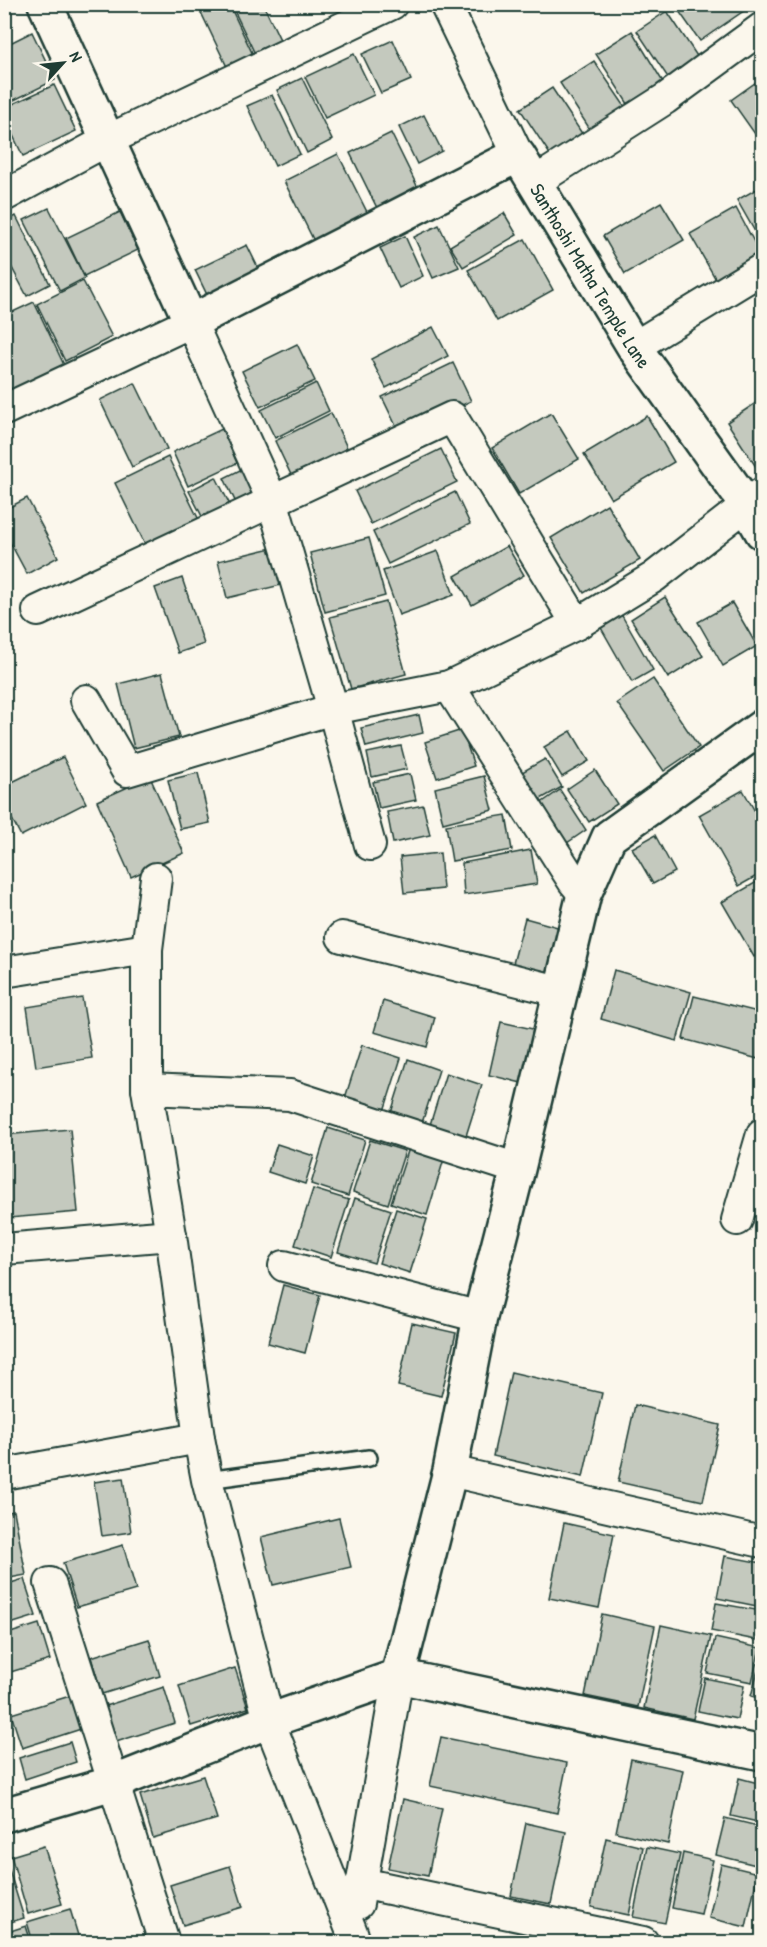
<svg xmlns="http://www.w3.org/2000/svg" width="767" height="1947" font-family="'Patrick Hand',sans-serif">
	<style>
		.building { fill: #c4c9be; stroke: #1f3d34; stroke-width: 1.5 }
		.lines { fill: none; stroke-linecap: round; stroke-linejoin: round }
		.service-casing { stroke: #1f3d34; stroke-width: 20 }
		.minor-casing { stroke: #1f3d34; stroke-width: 34 }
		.tertiary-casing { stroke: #1f3d34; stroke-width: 38 }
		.service { stroke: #fbf7ec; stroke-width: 15 }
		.minor { stroke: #fbf7ec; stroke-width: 30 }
		.tertiary { stroke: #fbf7ec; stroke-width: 33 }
		.labels { text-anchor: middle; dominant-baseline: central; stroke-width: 4.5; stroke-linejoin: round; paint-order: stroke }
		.street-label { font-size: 20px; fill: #1f3d34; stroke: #fbf7ec }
	</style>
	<rect width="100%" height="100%" fill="#fbf7ec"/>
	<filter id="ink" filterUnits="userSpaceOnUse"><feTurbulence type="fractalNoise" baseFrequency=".0167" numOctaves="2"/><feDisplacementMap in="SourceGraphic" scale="12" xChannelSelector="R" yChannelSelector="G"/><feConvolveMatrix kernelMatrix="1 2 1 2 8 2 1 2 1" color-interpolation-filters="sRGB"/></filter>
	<g filter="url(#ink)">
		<!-- building -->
		<g class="building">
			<polygon points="197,4 229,4 255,59 229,71"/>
			<polygon points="231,4 263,4 284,48 258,60"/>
			<polygon points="674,4 741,4 745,10 700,41"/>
			<polygon points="667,11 699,59 669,79 637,31"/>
			<polygon points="632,31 663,82 628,104 596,54"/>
			<polygon points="32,32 55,80 4,105 4,46"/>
			<polygon points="393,40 411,80 381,93 362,54"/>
			<polygon points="354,54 374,95 325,118 305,77"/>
			<polygon points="594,61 628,111 593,134 560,83"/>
			<polygon points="302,78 332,140 307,153 277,90"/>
			<polygon points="762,78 762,144 731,100"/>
			<polygon points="54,85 76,131 23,156 4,117 4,108"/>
			<polygon points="552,88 585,138 553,159 520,109"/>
			<polygon points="272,95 300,154 275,166 247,106"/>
			<polygon points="424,115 442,151 417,164 399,127"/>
			<polygon points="391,133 422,196 381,216 350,153"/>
			<polygon points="338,154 371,220 317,247 284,181"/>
			<polygon points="762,186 762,244 737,200"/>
			<polygon points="661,202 684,240 625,274 603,236"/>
			<polygon points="49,208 85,278 60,291 24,220"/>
			<polygon points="736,208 762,257 722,290 690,234"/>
			<polygon points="120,212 138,250 84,276 66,238"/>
			<polygon points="504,213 517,235 463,267 450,246"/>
			<polygon points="16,216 50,284 27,296 4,253 4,222"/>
			<polygon points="439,225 459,267 433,278 414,237"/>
			<polygon points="405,236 423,276 399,288 380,248"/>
			<polygon points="525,239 553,290 497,321 468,270"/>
			<polygon points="247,245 264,280 212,305 195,270"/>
			<polygon points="83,281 112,337 65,361 37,304"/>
			<polygon points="34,302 66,369 4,396 4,316"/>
			<polygon points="433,327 448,356 386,388 371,359"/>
			<polygon points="297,344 315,381 260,407 242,371"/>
			<polygon points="453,363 471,401 400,434 382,397"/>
			<polygon points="135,383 167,449 132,467 100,400"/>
			<polygon points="316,383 329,411 275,438 261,410"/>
			<polygon points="762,399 762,472 760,473 727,422"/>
			<polygon points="331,413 349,452 293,479 275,441"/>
			<polygon points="551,413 579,459 519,494 492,448"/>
			<polygon points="647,416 674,462 611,499 584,454"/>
			<polygon points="222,429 237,463 188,486 173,452"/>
			<polygon points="441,449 457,482 371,524 355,491"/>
			<polygon points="168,457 200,522 147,548 115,483"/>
			<polygon points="242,469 257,501 239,509 224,478"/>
			<polygon points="216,477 233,511 206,524 189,491"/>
			<polygon points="455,492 470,524 388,564 373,532"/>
			<polygon points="27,498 58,557 27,574 4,531 4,510"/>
			<polygon points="607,504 640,560 584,593 551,538"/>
			<polygon points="369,538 385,596 325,612 310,553"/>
			<polygon points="507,546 524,575 472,605 455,576"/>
			<polygon points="276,547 285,584 227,598 218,561"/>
			<polygon points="438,551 454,595 399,615 383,571"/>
			<polygon points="182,578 204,644 178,653 155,588"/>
			<polygon points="665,597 703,656 668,678 631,619"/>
			<polygon points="386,602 406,674 351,689 330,617"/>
			<polygon points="732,603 757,646 723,666 698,622"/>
			<polygon points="621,614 653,670 632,682 600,626"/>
			<polygon points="162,673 179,737 134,748 118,684"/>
			<polygon points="653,679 699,747 664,771 617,703"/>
			<polygon points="419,715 423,733 366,747 361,728"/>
			<polygon points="462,730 474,766 437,778 425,742"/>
			<polygon points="571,731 589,761 562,777 544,747"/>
			<polygon points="401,746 407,769 372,777 367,753"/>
			<polygon points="63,757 86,803 21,836 4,804 4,786"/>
			<polygon points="545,759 562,787 532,804 515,776"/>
			<polygon points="595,770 617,804 589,822 567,789"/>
			<polygon points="198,773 210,823 180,829 168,780"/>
			<polygon points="410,774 416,800 379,808 373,782"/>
			<polygon points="484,776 493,810 443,823 435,788"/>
			<polygon points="150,777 184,853 131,877 97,801"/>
			<polygon points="560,790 586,830 561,847 534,808"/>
			<polygon points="743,790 762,824 762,873 739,886 699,815"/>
			<polygon points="423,805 430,835 393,843 387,812"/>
			<polygon points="506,815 512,850 452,861 446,825"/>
			<polygon points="655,835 675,872 653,884 632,848"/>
			<polygon points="531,850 537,884 464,895 462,863"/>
			<polygon points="440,853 443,889 404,893 400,857"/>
			<polygon points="762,879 762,952 754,957 722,902"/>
			<polygon points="525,918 572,931 556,988 510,975"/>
			<polygon points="614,970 691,992 677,1041 601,1019"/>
			<polygon points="694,996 762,1013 762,1060 683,1039"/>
			<polygon points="82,998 92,1058 36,1067 27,1007"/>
			<polygon points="383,1001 435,1017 427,1047 374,1032"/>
			<polygon points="501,1022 542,1031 530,1085 489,1075"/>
			<polygon points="362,1045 401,1058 384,1111 345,1098"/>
			<polygon points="408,1059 439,1070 421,1126 390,1116"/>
			<polygon points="446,1073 482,1085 465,1139 429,1128"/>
			<polygon points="328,1128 365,1140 348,1196 311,1184"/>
			<polygon points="70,1129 78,1212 9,1218 4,1168 4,1135"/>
			<polygon points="370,1140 405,1151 388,1204 353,1192"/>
			<polygon points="277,1144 314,1156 305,1184 268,1172"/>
			<polygon points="409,1148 444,1159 427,1215 391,1203"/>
			<polygon points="313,1189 349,1200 331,1257 295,1245"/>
			<polygon points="355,1198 391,1210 374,1263 338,1252"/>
			<polygon points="396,1209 427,1219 410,1273 379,1263"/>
			<polygon points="283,1285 320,1295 305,1353 268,1343"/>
			<polygon points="412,1323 456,1333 441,1396 398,1386"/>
			<polygon points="511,1372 602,1393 583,1477 493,1456"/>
			<polygon points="635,1405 720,1425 703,1501 618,1482"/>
			<polygon points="123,1478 131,1532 102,1536 94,1482"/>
			<polygon points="14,1511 26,1575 4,1579 4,1513"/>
			<polygon points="339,1518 351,1567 273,1585 261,1537"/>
			<polygon points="564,1523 614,1534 599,1608 549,1598"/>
			<polygon points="123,1545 136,1590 77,1607 63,1563"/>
			<polygon points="725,1556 762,1563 762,1607 717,1598"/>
			<polygon points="24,1579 36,1616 4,1626 4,1585"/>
			<polygon points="716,1603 762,1611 756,1640 711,1631"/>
			<polygon points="602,1614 655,1626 638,1707 585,1696"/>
			<polygon points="39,1624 50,1660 4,1674 4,1635"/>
			<polygon points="661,1625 711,1636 693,1719 644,1708"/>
			<polygon points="715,1638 760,1648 752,1682 707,1673"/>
			<polygon points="149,1639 160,1676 102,1694 91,1657"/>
			<polygon points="762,1655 762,1699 751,1696"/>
			<polygon points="235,1668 248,1708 191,1726 179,1686"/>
			<polygon points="705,1678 744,1686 737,1719 698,1711"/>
			<polygon points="164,1687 175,1723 116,1742 105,1706"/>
			<polygon points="70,1696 81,1729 22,1748 11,1714"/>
			<polygon points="441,1737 567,1763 557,1813 430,1786"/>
			<polygon points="70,1742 76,1762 25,1779 19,1758"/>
			<polygon points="631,1759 683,1770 668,1844 616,1832"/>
			<polygon points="203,1776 217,1819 153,1838 140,1795"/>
			<polygon points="739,1778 762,1784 762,1823 731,1816"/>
			<polygon points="403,1799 442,1808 428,1876 388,1868"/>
			<polygon points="725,1818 762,1827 762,1855 760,1866 716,1855"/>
			<polygon points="526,1823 566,1832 551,1904 511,1896"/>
			<polygon points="606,1838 643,1847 629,1915 591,1907"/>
			<polygon points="44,1846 62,1904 28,1914 11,1856"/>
			<polygon points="647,1847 680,1854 665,1923 633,1917"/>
			<polygon points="683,1853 713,1860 701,1914 672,1908"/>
			<polygon points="5,1857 24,1918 4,1924 4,1858"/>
			<polygon points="721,1864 758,1873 746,1927 709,1918"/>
			<polygon points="230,1866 243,1907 183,1925 170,1885"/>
			<polygon points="70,1909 80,1942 33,1942 27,1922"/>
			<polygon points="26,1926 31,1942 4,1942 4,1933"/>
			<polygon points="505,1938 528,1942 504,1942"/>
		</g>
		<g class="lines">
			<!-- service casing -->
			<g class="service-casing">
				<polyline id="service" points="207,1480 369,1458"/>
			</g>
			<!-- minor casing -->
			<g class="minor-casing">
				<g id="minor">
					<polyline points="445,4 518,155"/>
					<polyline points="535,182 665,99 762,28"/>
					<polyline points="4,196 108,140 392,4"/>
					<polyline points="634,347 762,269"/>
					<polyline points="4,410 191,322 272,500 333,709 370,845"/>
					<polyline points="38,611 452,417 577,624"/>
					<polyline points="449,686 573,881 584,894"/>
					<polyline points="86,700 127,771 333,709 449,686 577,624 654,577 762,493"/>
					<polyline points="156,878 147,949 147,1089 171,1235 199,1438 207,1480 269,1721 353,1935"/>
					<polyline points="342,937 559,991"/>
					<polyline points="4,972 147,949"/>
					<polyline points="147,1089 290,1095 518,1169"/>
					<polyline points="737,1220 762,1134"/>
					<polyline points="4,1249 171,1235"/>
					<polyline points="284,1266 480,1317"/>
					<polyline points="450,1471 762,1542"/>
					<polyline points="4,1474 199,1438"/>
					<polyline points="50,1583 164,1942"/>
					<polyline points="361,1883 643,1942"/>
					<polyline points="358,1904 398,1676"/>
				</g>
			</g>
			<!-- tertiary casing -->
			<g class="tertiary-casing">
				<g id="tertiary">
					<path id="s1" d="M 45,4 L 191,322 L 518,155 L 634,347 L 746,504 L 762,532"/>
					<polyline points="398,1676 450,1471 480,1317 518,1169 584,894 609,837 762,727"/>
					<polyline points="4,1815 113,1783 269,1721 398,1676 762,1753"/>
				</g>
			</g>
			<!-- service -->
			<use href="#service" class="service"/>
			<!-- minor -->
			<use href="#minor" class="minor"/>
			<!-- tertiary -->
			<use href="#tertiary" class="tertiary"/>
		</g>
	</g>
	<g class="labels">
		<!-- street labels -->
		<g class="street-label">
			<text stroke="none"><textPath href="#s1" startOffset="858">Santhoshi Matha Temple Lane</textPath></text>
		</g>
	</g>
	<!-- margin -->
	<rect width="767" height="1947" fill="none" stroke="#fbf7ec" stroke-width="24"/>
	<rect x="12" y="12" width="743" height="1923" fill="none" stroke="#1f3d34" stroke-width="2" filter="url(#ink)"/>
	<!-- north arrow -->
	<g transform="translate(63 63) rotate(63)" stroke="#fbf7ec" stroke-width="4.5" paint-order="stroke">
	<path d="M0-4.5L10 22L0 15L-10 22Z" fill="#1f3d34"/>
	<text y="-9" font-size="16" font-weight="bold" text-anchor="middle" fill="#1f3d34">N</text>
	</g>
</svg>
